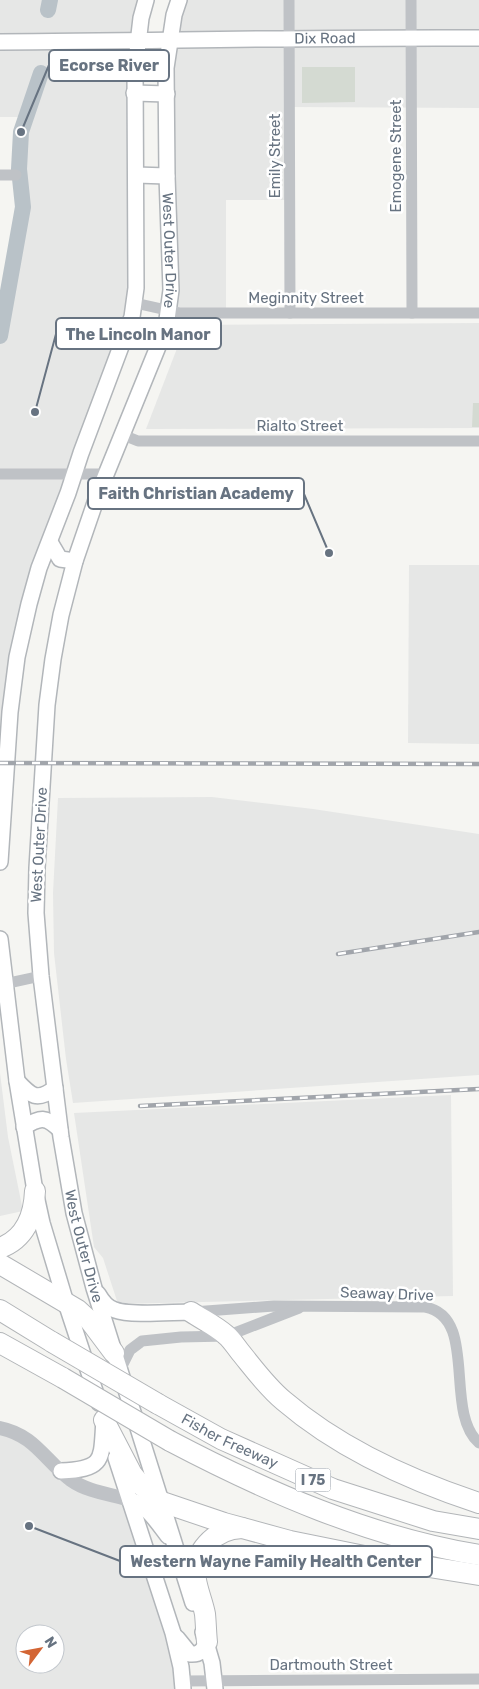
<svg xmlns="http://www.w3.org/2000/svg" width="479" height="1689" font-family="Rubik,sans-serif">
	<style>
		.built { fill: #e6e7e6; fill-rule: evenodd }
		.green { fill: #d4dad2 }
		.lines { fill: none; stroke-linecap: round; stroke-linejoin: round }
		.river { stroke: #b9c2c8; stroke-width: 16 }
		.secondary-casing { stroke: #b2b6ba; stroke-width: 18 }
		.motorway-casing { stroke: #b2b5b8; stroke-width: 22 }
		.minor { stroke: #bfc2c6; stroke-width: 11 }
		.tertiary { stroke: #bfc2c6; stroke-width: 14 }
		.secondary { stroke: #fff; stroke-width: 15 }
		.motorway { stroke: #fff; stroke-width: 20 }
		.rail-casing { stroke: #a1a5ab; stroke-width: 4.5 }
		.rail { stroke: #fff; stroke-width: 2.5; stroke-dasharray: 8; stroke-linecap: butt }
		.motorway-bridge-casing { stroke: #b2b5b8; stroke-width: 22; stroke-linecap: butt }
		.motorway-bridge { stroke: #fff; stroke-width: 20 }
		.labels { text-anchor: middle; dominant-baseline: central; stroke-width: 5; stroke-linejoin: round; paint-order: stroke }
		.shield { fill: #fff; stroke: #959da7; stroke-width: 1 }
		.shield-label { font-size: 14px; font-weight: bold; fill: #677381 }
		.street-label { font-size: 15px; fill: #677381; stroke: #fff }
		.leader { fill: none; stroke: #677381; stroke-width: 2 }
		.callout-dot { fill: #677381; stroke: #fff; stroke-width: 2 }
		.callout { fill: #fff; stroke: #677381; stroke-width: 2 }
		.callout-label { font-size: 16px; text-anchor: middle; font-weight: bold; fill: #677381 }
	</style>
	<rect width="100%" height="100%" fill="#f5f5f2"/>
	<!-- built -->
	<g class="built">
		<polygon points="0,0 146,0 141,18 136,288 29,604 0,862 0,331 23,207 19,169 21,132 26,117 0,117"/>
		<polygon points="179,0 479,0 479,108 290,107 290,200 226,200 226,313 169,310 166,68"/>
		<polygon points="479,323 479,428 146,429 186,325"/>
		<polygon points="409,565 479,565 479,744 408,743"/>
		<polygon points="212,797 313,809 479,834 479,1075 73,1103 66,1059 54,953 53,893 58,798"/>
		<polygon points="0,1073 8,1137 23,1211 0,1216"/>
		<polygon points="451,1095 453,1296 118,1304 103,1258 94,1247 74,1113"/>
		<path d="M 0,1428 L 70,1479 L 130,1500 L 183,1689 L 0,1689 ZM 25,1634 L 55,1634 L 55,1664 L 25,1664 Z"/>
	</g>
	<!-- green -->
	<g class="green">
		<polygon points="302,67 355,67 355,102 302,103"/>
		<polygon points="473,403 479,403 479,427 472,427"/>
	</g>
	<g class="lines">
		<!-- river -->
		<g class="river">
			<polyline points="48,10 50,0"/>
			<polyline points="0,336 23,207 19,169 21,132 41,73"/>
		</g>
		<!-- secondary casing -->
		<g class="secondary-casing">
			<g id="secondary">
				<path id="s1" d="M 179,0 L 174,15 L 166,68 L 167,176 L 171,290 L 166,327 L 98,494 L 75,561 L 61,615 L 53,659 L 47,705 L 37,868 L 36,913 L 41,976 L 61,1137 L 74,1213 L 94,1288 L 193,1603"/>
				<path id="s2" d="M 0,42 C 160,41 319,37 479,38"/>
				<polyline points="134,93 167,94"/>
				<polyline points="136,175 167,176"/>
				<polyline points="50,542 60,559 75,561"/>
				<polyline points="0,862 10,712 17,657 29,604 39,568 68,493 81,453 132,317 136,288 135,69 141,18 146,0"/>
				<polyline points="0,939 17,1081 35,1191 42,1223 66,1303 99,1403"/>
				<path d="M 17,1081 C 31,1096 37,1102 55,1088"/>
				<path d="M 24,1127 C 40,1117 46,1116 60,1130"/>
				<path d="M 98,1294 C 102,1301 107,1308 115,1310 C 131,1316 172,1312 191,1312"/>
				<polyline points="116,1458 173,1633 181,1667 183,1689"/>
				<path d="M 61,1471 C 106,1469 101,1459 104,1420"/>
				<path d="M 130,1500 C 147,1505 157,1522 168,1536"/>
				<polyline points="203,1632 212,1663 215,1689"/>
				<path d="M 177,1638 L 190,1654 C 200,1655 203,1650 207,1642"/>
			</g>
		</g>
		<!-- motorway casing -->
		<g class="motorway-casing">
			<g id="motorway">
				<path d="M 0,1248 C 25,1239 34,1216 35,1191"/>
				<polyline points="0,1264 78,1310 90,1321 114,1353"/>
				<polyline points="0,1310 52,1342"/>
				<path d="M 191,1312 C 203,1320 216,1326 226,1335 C 232,1340 236,1347 241,1353 C 254,1369 267,1387 284,1401 C 340,1449 409,1480 479,1503"/>
				<polyline points="0,1343 63,1378"/>
				<path id="s3" d="M 158,1404 L 221,1439 L 333,1489 L 433,1521 L 479,1529"/>
				<polyline points="104,1420 132,1474 141,1485 162,1502 224,1523 290,1541 379,1559 479,1575"/>
				<path d="M 170,1441 C 267,1492 370,1537 479,1555"/>
				<path d="M 207,1642 C 206,1633 206,1624 205,1614 C 203,1603 198,1592 196,1580 C 192,1552 214,1529 242,1528"/>
			</g>
		</g>
		<!-- minor -->
		<g class="minor">
			<polyline points="289,0 290,313"/>
			<polyline points="411,0 412,313"/>
			<polyline points="0,175 16,175"/>
			<polyline points="135,303 180,313 479,313"/>
			<polyline points="123,435 138,441 479,441"/>
			<polyline points="0,474 106,474"/>
			<polyline points="0,985 41,976"/>
			<path d="M 193,1312 L 274,1306 L 425,1307 C 479,1317 443,1411 479,1443"/>
			<polyline points="120,1370 130,1350 142,1341 181,1337 227,1336 299,1308"/>
			<polyline points="182,1681 479,1679"/>
		</g>
		<!-- tertiary -->
		<path class="tertiary" d="M 0,1428 C 35,1435 45,1461 71,1480 C 88,1492 110,1494 130,1500"/>
		<!-- secondary -->
		<use href="#secondary" class="secondary"/>
		<!-- motorway -->
		<use href="#motorway" class="motorway"/>
		<!-- rail casing -->
		<g class="rail-casing">
			<g id="rail">
				<polyline points="0,763 479,764"/>
				<polyline points="338,954 479,932"/>
				<polyline points="140,1106 479,1089"/>
			</g>
		</g>
		<!-- rail -->
		<use href="#rail" class="rail"/>
		<!-- motorway-bridge casing -->
		<g class="motorway-bridge-casing">
			<g id="motorway-bridge">
				<polyline points="52,1342 158,1404"/>
				<polyline points="63,1378 170,1441"/>
			</g>
		</g>
		<!-- motorway-bridge -->
		<use href="#motorway-bridge" class="motorway-bridge"/>
	</g>
	<g class="labels">
		<!-- shield labels -->
		<rect class="shield" x="295.5" y="1468.5" width="35" height="23" rx="4"/>
		<g class="shield-label">
			<text x="313" y="1480">I 75</text>
		</g>
		<!-- street labels -->
		<g class="street-label">
			<text stroke="none"><textPath href="#s2" startOffset="325">Dix Road</textPath></text>
			<text transform="translate(275 156) rotate(-90)">Emily Street</text>
			<text transform="translate(396 156) rotate(-90)">Emogene Street</text>
			<text stroke="none"><textPath href="#s1" startOffset="252">West Outer Drive</textPath></text>
			<text x="306" y="298">Meginnity Street</text>
			<text x="300" y="426">Rialto Street</text>
			<text transform="translate(39 845) rotate(-87)">West Outer Drive</text>
			<text stroke="none"><textPath href="#s1" startOffset="1272">West Outer Drive</textPath></text>
			<text transform="translate(387 1294) rotate(2)">Seaway Drive</text>
			<text stroke="none"><textPath href="#s3" startOffset="81">Fisher Freeway</textPath></text>
			<text x="331" y="1665">Dartmouth Street</text>
		</g>
	</g>
	<!-- callouts -->
	<path class="leader" d="M21 132L49 65M35 412L56 334M329 553L304 494M29 1526L120 1561"/>
	<g class="callout-dot">
		<circle cx="21" cy="132" r="5"/>
		<circle cx="35" cy="412" r="5"/>
		<circle cx="329" cy="553" r="5"/>
		<circle cx="29" cy="1526" r="5"/>
	</g>
	<g class="callout">
		<rect x="49" y="50" width="120" height="31" rx="5"/>
		<rect x="56" y="318" width="165" height="31" rx="5"/>
		<rect x="88" y="478" width="216" height="31" rx="5"/>
		<rect x="120" y="1546" width="312" height="31" rx="5"/>
	</g>
	<g class="callout-label">
		<text x="109" y="71">Ecorse River</text>
		<text x="138" y="340">The Lincoln Manor</text>
		<text x="196" y="499">Faith Christian Academy</text>
		<text x="276" y="1567">Western Wayne Family Health Center</text>
	</g>
	<!-- north arrow -->
	<g transform="translate(40 1649) rotate(58)"><circle r="24" fill="#ffffff" stroke="#c2c7cd"/>
	<path d="M0-4L9 19L0 12L-9 19Z" fill="#d36534"/>
	<text y="-8" font-size="14" font-weight="bold" text-anchor="middle" fill="#677381">N</text>
	</g>
</svg>
